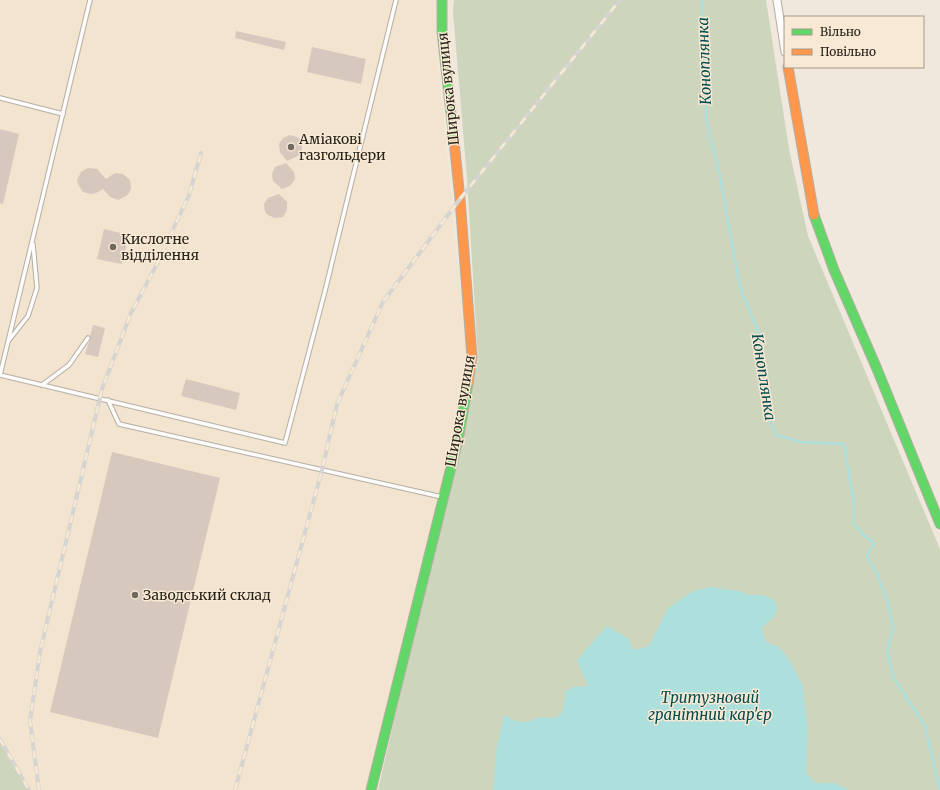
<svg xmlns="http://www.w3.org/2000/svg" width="940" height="790" font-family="Merriweather,serif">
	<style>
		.built { fill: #f2e4cf }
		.green { fill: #cdd5bc }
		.water { fill: #addfdd }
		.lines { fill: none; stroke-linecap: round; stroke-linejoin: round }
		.stream { stroke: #addfdd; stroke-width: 2.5 }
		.building { fill: #d6c8bd }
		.lane-casing { stroke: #b4aea5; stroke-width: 5.5 }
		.street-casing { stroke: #b4aea5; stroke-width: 9 }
		.fast-casing { stroke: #b4aea5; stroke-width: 11 }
		.slow-casing { stroke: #b4aea5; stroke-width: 11 }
		.lane { stroke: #fdfcfa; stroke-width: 3.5 }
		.street { stroke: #fdfcfa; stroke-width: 7 }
		.fast { stroke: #63d668; stroke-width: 9 }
		.slow { stroke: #ff974d; stroke-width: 9 }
		.rail-casing { stroke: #d6d4d0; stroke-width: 4 }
		.rail { stroke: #f8e9d4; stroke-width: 2.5; stroke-dasharray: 8; stroke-linecap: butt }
		.poi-dot { fill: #6e685f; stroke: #f8e9d4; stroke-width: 1.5 }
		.labels { text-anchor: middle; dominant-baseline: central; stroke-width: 3; stroke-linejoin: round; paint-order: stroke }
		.street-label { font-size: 14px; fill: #28231b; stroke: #f8e9d4 }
		.poi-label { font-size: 14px; fill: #28231b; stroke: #f8e9d4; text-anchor: start }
		.water-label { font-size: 15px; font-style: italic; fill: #044c4e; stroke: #f8e9d4 }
	</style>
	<rect width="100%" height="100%" fill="#f0e8dc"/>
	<!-- built -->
	<polygon class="built" points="0,0 436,0 435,31 467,359 443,492 367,790 0,790"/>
	<!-- green -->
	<g class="green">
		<polygon points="454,0 766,0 789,149 808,236 940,549 940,790 378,790 478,359 467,178 453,12"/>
		<polygon points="0,739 29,790 0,790"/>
	</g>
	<!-- water -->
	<polygon class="water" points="711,587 739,591 749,595 763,595 774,600 778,608 774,617 762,628 766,642 779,647 790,661 803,686 808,733 806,772 815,783 833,783 848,789 848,790 493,790 497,746 504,715 516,721 527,722 540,717 556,718 563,711 566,690 574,687 588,686 577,661 589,646 607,626 628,638 634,650 649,646 668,608 693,591"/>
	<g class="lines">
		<!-- stream -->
		<polyline class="stream" points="702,0 707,68 706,120 719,172 740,287 761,339 769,418 776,435 801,442 844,444 855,510 854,524 862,534 874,543 867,556 877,574 888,603 893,629 887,649 893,677 925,726 940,790"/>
	</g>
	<!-- building -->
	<g class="building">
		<polygon points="236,31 286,42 284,50 235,38"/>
		<polygon points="312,47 366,59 361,84 307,72"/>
		<polygon points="0,129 19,134 3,204 0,203"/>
		<polygon points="290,135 297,137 300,139 302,142 302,150 298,156 287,161 280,152 279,144 283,138"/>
		<polygon points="286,163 294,172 295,179 290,186 282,189 273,181 272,174 275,167"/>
		<polygon points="88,168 97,169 106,179 115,173 123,174 130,180 131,189 129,193 126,196 118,200 110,197 103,189 96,193 91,194 83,192 78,184 77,180 81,172"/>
		<polygon points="279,194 287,202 287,210 283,217 275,218 268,215 265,212 264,204 268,198"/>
		<polygon points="104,229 129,235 122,264 97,259"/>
		<polygon points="93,325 105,328 98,357 85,354 88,344 91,339 90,336"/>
		<polygon points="186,379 240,393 236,410 181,396"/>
		<polygon points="112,452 220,478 158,738 50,712"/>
	</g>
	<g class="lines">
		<!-- lane casing -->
		<g class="lane-casing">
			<g id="lane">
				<polyline points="0,98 63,114"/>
				<polyline points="9,340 28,316 37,288 33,244"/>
				<polyline points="0,375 285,443 325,291 396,0"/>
				<polyline points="0,375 90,0"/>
				<polyline points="42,385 69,365 88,338"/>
				<polyline points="108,400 119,424 442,497"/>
			</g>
		</g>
		<!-- street casing -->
		<g class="street-casing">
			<polyline id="street" points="777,0 785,52"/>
		</g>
		<!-- fast casing -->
		<g class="fast-casing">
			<g id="fast">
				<polyline points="442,0 442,32 454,141"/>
				<polyline points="814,215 834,270 877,369 940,524"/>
				<polyline points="371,790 459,435 468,383"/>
			</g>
		</g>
		<!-- slow casing -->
		<g class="slow-casing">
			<g id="slow">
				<polyline points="788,67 814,215"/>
				<polyline points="454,141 460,199 472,357 468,383"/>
			</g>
		</g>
		<!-- lane -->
		<use href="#lane" class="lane"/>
		<!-- street -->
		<use href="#street" class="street"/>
		<!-- fast -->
		<use href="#fast" class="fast"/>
		<!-- slow -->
		<use href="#slow" class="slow"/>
		<!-- rail casing -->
		<g class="rail-casing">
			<g id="rail">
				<polyline points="0,739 29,790"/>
				<polyline points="39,790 30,721 40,652 102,389 131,313 158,262 189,195 201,153"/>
				<polyline points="235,790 322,470 337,404 383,302 460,199 620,0"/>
			</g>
		</g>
		<!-- rail -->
		<use href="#rail" class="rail"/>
	</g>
	<!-- markers -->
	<g class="poi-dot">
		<circle cx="291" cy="147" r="4"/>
		<circle cx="113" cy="247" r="4"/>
		<circle cx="135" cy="595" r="4"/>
	</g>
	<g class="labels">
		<!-- street labels -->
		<g class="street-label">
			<text transform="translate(448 89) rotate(-96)">Широка вулиця</text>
			<text transform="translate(460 411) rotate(-80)">Широка вулиця</text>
		</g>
		<!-- poi labels -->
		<g class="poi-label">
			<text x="299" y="139">Аміакові<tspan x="299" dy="16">газгольдери</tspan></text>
			<text x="121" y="239">Кислотне<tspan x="121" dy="16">відділення</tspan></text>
			<text x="143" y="595">Заводський склад</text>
		</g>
		<!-- water labels -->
		<g class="water-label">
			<text transform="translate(704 61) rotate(-92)">Коноплянка</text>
			<text transform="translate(764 377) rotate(81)">Коноплянка</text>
			<text x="710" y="697">Тритузновий<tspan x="710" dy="17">гранітний кар'єр</tspan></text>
		</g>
	</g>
	<!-- legend -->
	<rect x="784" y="16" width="140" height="52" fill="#f8e9d4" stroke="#a59a8a"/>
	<rect x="792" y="29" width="20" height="6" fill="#63d668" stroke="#a59a8a"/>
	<text x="820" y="36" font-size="12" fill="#28231b">Вільно</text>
	<rect x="792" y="49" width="20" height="6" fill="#ff974d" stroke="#a59a8a"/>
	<text x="820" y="56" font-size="12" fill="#28231b">Повільно</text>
</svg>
